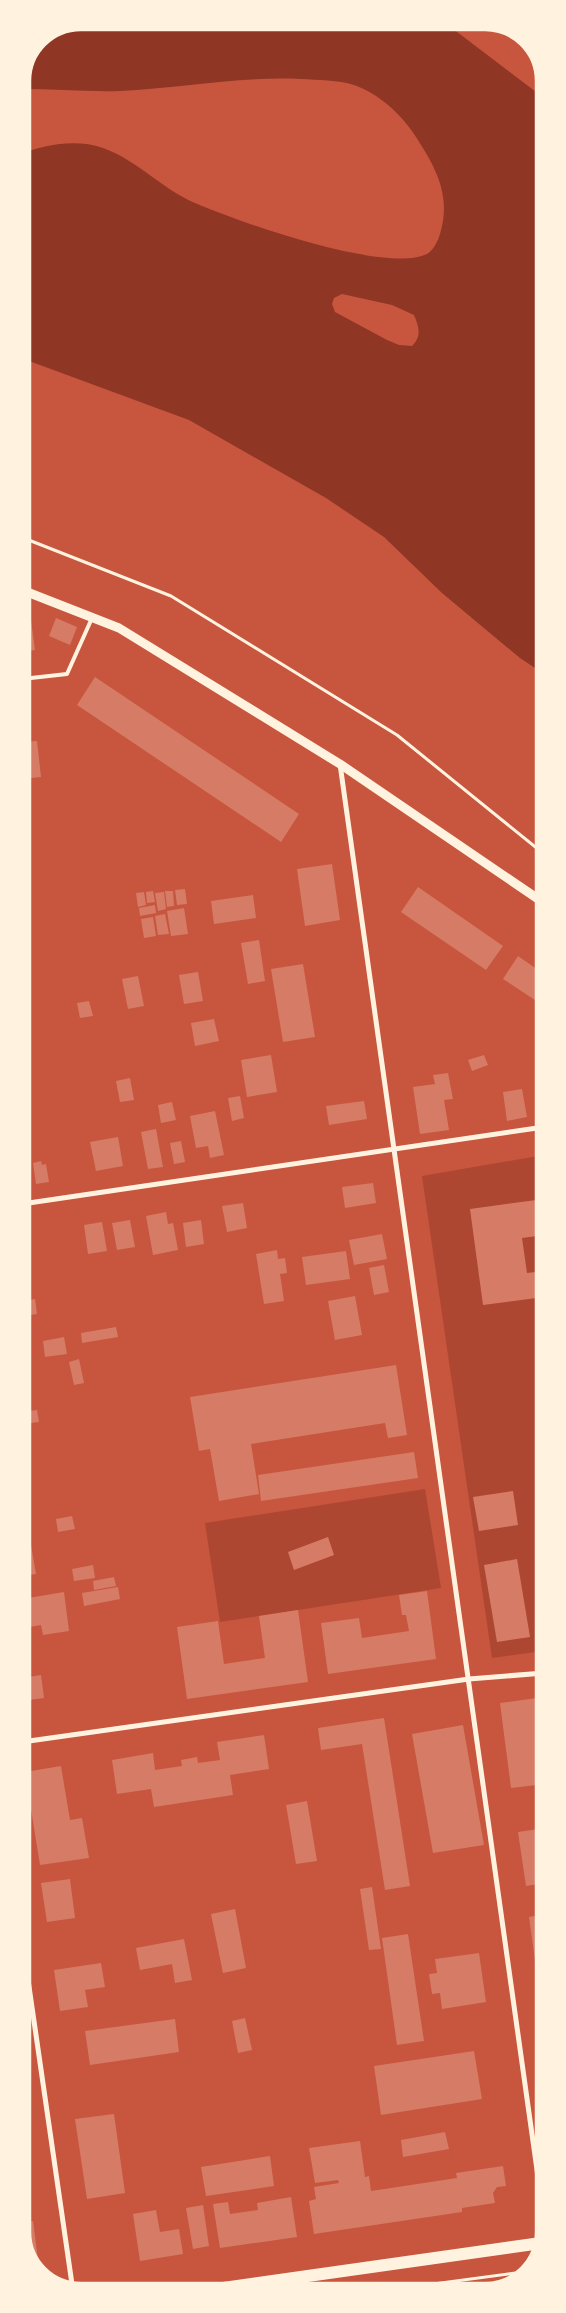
<svg xmlns="http://www.w3.org/2000/svg" width="566" height="2313" font-family="'Libre Baskerville',serif">
	<style>
		.green { fill: #ae4732 }
		.water { fill: #8f3625; fill-rule: evenodd }
		.building { fill: #d67c66 }
		.lines { fill: none; stroke-linecap: round; stroke-linejoin: round }
		.path { stroke: #fff3e0; stroke-width: 3 }
		.service { stroke: #fff3e0; stroke-width: 4 }
		.minor { stroke: #fff3e0; stroke-width: 5 }
		.tertiary { stroke: #fff3e0; stroke-width: 9 }
		.primary { stroke: #fff3e0; stroke-width: 12 }
		.rim { fill: none; stroke: #fff3e0; stroke-width: 2.5 }
	</style>
	<rect width="100%" height="100%" fill="#c8553d"/>
	<!-- green -->
	<g class="green">
		<polygon points="544,1155 544,1651 492,1658 422,1176"/>
		<polygon points="425,1489 441,1588 220,1622 205,1523"/>
	</g>
	<!-- water -->
	<path class="water" d="M 81,21 L 444,22 L 544,98 L 544,674 L 520,658 L 442,593 L 384,537 L 326,498 L 189,420 L 21,358 L 21,154 C 47,144 76,139 103,148 C 137,160 162,189 195,203 C 239,222 385,274 427,254 C 433,251 438,241 440,234 C 452,195 435,166 414,134 C 400,113 379,94 354,85 C 338,80 318,80 301,79 C 240,76 180,88 120,91 C 87,92 54,89 21,89 L 21,80 L 39,38 ZM 342,294 L 392,305 L 414,315 C 419,327 422,336 412,346 L 399,345 L 387,340 L 335,312 L 332,304 L 334,298 Z"/>
	<!-- building -->
	<g class="building">
		<polygon points="56,618 77,627 70,645 49,636"/>
		<polygon points="31,620 35,650 22,652 22,621"/>
		<polygon points="95,677 299,814 281,842 77,705"/>
		<polygon points="37,741 41,777 22,779 22,742"/>
		<polygon points="332,864 340,920 305,926 297,869"/>
		<polygon points="418,887 503,946 486,970 401,912"/>
		<polygon points="185,889 187,904 177,905 175,890"/>
		<polygon points="153,891 155,902 147,903 146,892"/>
		<polygon points="165,891 173,891 174,906 167,907"/>
		<polygon points="144,892 146,905 138,907 136,893"/>
		<polygon points="164,892 166,909 158,911 155,893"/>
		<polygon points="253,895 256,918 214,924 211,901"/>
		<polygon points="155,905 156,913 140,916 139,908"/>
		<polygon points="184,908 188,934 171,936 167,911"/>
		<polygon points="165,914 169,934 158,935 155,916"/>
		<polygon points="153,917 156,936 144,938 141,919"/>
		<polygon points="259,940 265,981 248,984 241,943"/>
		<polygon points="518,956 544,974 544,1006 503,979"/>
		<polygon points="303,964 315,1037 283,1042 271,969"/>
		<polygon points="198,972 203,1001 184,1004 179,975"/>
		<polygon points="138,976 144,1006 128,1009 122,979"/>
		<polygon points="89,1001 93,1016 80,1018 77,1003"/>
		<polygon points="214,1019 219,1041 195,1046 191,1023"/>
		<polygon points="271,1055 277,1092 247,1097 241,1060"/>
		<polygon points="484,1055 488,1065 472,1071 468,1060"/>
		<polygon points="448,1073 453,1099 444,1100 449,1130 420,1134 413,1087 435,1084 433,1075"/>
		<polygon points="130,1078 134,1100 120,1102 116,1081"/>
		<polygon points="522,1089 527,1117 507,1121 503,1092"/>
		<polygon points="240,1096 244,1118 232,1121 228,1098"/>
		<polygon points="364,1101 367,1119 329,1125 326,1106"/>
		<polygon points="172,1102 176,1120 161,1123 158,1105"/>
		<polygon points="215,1111 224,1155 210,1158 208,1146 196,1148 190,1116"/>
		<polygon points="156,1129 163,1167 148,1169 141,1132"/>
		<polygon points="118,1137 123,1166 96,1171 90,1142"/>
		<polygon points="181,1141 185,1162 174,1164 170,1143"/>
		<polygon points="41,1161 42,1165 46,1164 49,1182 36,1184 33,1163"/>
		<polygon points="373,1183 376,1203 345,1208 342,1187"/>
		<polygon points="544,1199 544,1235 522,1238 527,1273 544,1271 544,1297 483,1305 470,1209"/>
		<polygon points="243,1203 247,1228 227,1232 222,1206"/>
		<polygon points="166,1212 168,1224 173,1223 178,1250 153,1255 146,1216"/>
		<polygon points="130,1220 135,1247 117,1250 112,1223"/>
		<polygon points="201,1220 204,1244 186,1247 183,1223"/>
		<polygon points="102,1222 107,1251 88,1254 84,1225"/>
		<polygon points="382,1234 387,1259 354,1265 349,1240"/>
		<polygon points="277,1250 278,1259 285,1258 287,1273 280,1274 284,1301 264,1304 256,1254"/>
		<polygon points="346,1251 350,1279 306,1285 302,1257"/>
		<polygon points="384,1265 389,1292 374,1295 369,1268"/>
		<polygon points="355,1296 362,1335 335,1340 328,1301"/>
		<polygon points="35,1299 37,1314 24,1316 22,1301"/>
		<polygon points="116,1327 118,1337 82,1343 81,1333"/>
		<polygon points="64,1337 67,1354 45,1357 43,1341"/>
		<polygon points="79,1359 84,1383 74,1385 69,1362"/>
		<polygon points="396,1365 407,1435 388,1438 385,1423 251,1444 259,1494 219,1501 210,1449 199,1451 190,1397"/>
		<polygon points="37,1410 39,1422 23,1424 22,1412"/>
		<polygon points="414,1452 418,1478 261,1501 258,1475"/>
		<polygon points="25,1487 30,1516 22,1517 22,1488"/>
		<polygon points="513,1491 518,1525 479,1531 473,1497"/>
		<polygon points="72,1516 75,1529 58,1532 56,1519"/>
		<polygon points="328,1537 334,1555 294,1570 288,1552"/>
		<polygon points="31,1545 36,1574 22,1576 22,1546"/>
		<polygon points="517,1559 530,1637 497,1642 484,1565"/>
		<polygon points="93,1565 95,1578 74,1581 72,1569"/>
		<polygon points="114,1577 116,1586 94,1590 93,1581"/>
		<polygon points="118,1587 120,1599 84,1606 82,1593"/>
		<polygon points="427,1591 436,1659 328,1674 321,1623 359,1618 362,1638 409,1631 406,1615 402,1615 399,1595"/>
		<polygon points="64,1592 69,1631 43,1635 41,1625 24,1628 22,1599"/>
		<polygon points="298,1610 308,1682 187,1699 177,1627 218,1621 224,1664 265,1658 259,1616"/>
		<polygon points="41,1675 44,1698 22,1701 22,1678"/>
		<polygon points="544,1697 544,1731 541,1731 545,1754 545,1784 511,1788 500,1703"/>
		<polygon points="384,1718 410,1886 385,1890 362,1744 321,1750 318,1728"/>
		<polygon points="463,1725 484,1845 433,1853 412,1734"/>
		<polygon points="264,1735 269,1769 230,1775 233,1795 154,1807 151,1789 117,1794 112,1760 153,1753 155,1770 182,1766 181,1760 197,1757 198,1763 220,1760 217,1742"/>
		<polygon points="61,1766 70,1820 82,1818 89,1858 40,1865 25,1772"/>
		<polygon points="307,1801 317,1861 296,1864 286,1805"/>
		<polygon points="545,1828 545,1883 526,1886 518,1832"/>
		<polygon points="70,1879 75,1918 47,1922 41,1883"/>
		<polygon points="372,1887 381,1949 369,1950 360,1889"/>
		<polygon points="235,1909 246,1968 223,1973 211,1914"/>
		<polygon points="545,1914 545,2003 541,2003 529,1917"/>
		<polygon points="408,1934 424,2041 397,2045 382,1938"/>
		<polygon points="184,1939 192,1980 175,1983 172,1964 140,1970 136,1948"/>
		<polygon points="479,1953 486,2002 442,2009 440,1993 432,1994 429,1974 437,1973 435,1959"/>
		<polygon points="101,1963 105,1987 85,1990 88,2007 60,2011 54,1970"/>
		<polygon points="245,2018 252,2050 238,2053 232,2021"/>
		<polygon points="175,2019 179,2052 90,2065 85,2031"/>
		<polygon points="474,2051 482,2099 381,2115 374,2066"/>
		<polygon points="114,2114 125,2193 87,2199 75,2119"/>
		<polygon points="445,2132 449,2149 403,2157 401,2140"/>
		<polygon points="360,2141 365,2177 369,2176 371,2191 457,2178 456,2173 503,2166 506,2186 497,2187 493,2193 495,2203 462,2208 462,2212 314,2234 309,2201 316,2199 314,2187 339,2183 338,2180 315,2183 309,2148"/>
		<polygon points="270,2156 274,2186 206,2196 201,2167"/>
		<polygon points="291,2197 297,2237 220,2248 213,2204 228,2202 230,2214 258,2210 257,2203"/>
		<polygon points="203,2205 209,2246 193,2249 186,2208"/>
		<polygon points="156,2210 160,2232 179,2229 183,2254 140,2261 133,2214"/>
		<polygon points="33,2221 40,2275 22,2244 22,2222"/>
	</g>
	<g class="lines">
		<!-- path -->
		<g class="path">
			<polyline points="21,537 171,596 397,735 544,854"/>
			<polyline points="381,2291 530,2271"/>
		</g>
		<!-- service -->
		<polyline class="service" points="22,679 67,674 92,618"/>
		<!-- minor -->
		<g class="minor">
			<polyline points="340,764 545,2227"/>
			<polyline points="22,1204 544,1127"/>
			<polyline points="22,1742 469,1679 544,1673"/>
			<polyline points="22,1938 73,2291"/>
		</g>
		<!-- tertiary -->
		<polyline class="tertiary" points="22,590 119,628 340,764 544,903"/>
		<!-- primary -->
		<polyline class="primary" points="202,2291 541,2243"/>
	</g>
	<!-- crop -->
	<path d="M0 0H566V2313H0ZM81 30H485A51 51 0 0 1 536 81V2232A51 51 0 0 1 485 2283H81A51 51 0 0 1 30 2232V81A51 51 0 0 1 81 30Z" fill="#fff3e0" fill-rule="evenodd"/>
	<path class="rim" d="M81 30H485A51 51 0 0 1 536 81V2232A51 51 0 0 1 485 2283H81A51 51 0 0 1 30 2232V81A51 51 0 0 1 81 30Z"/>
</svg>
